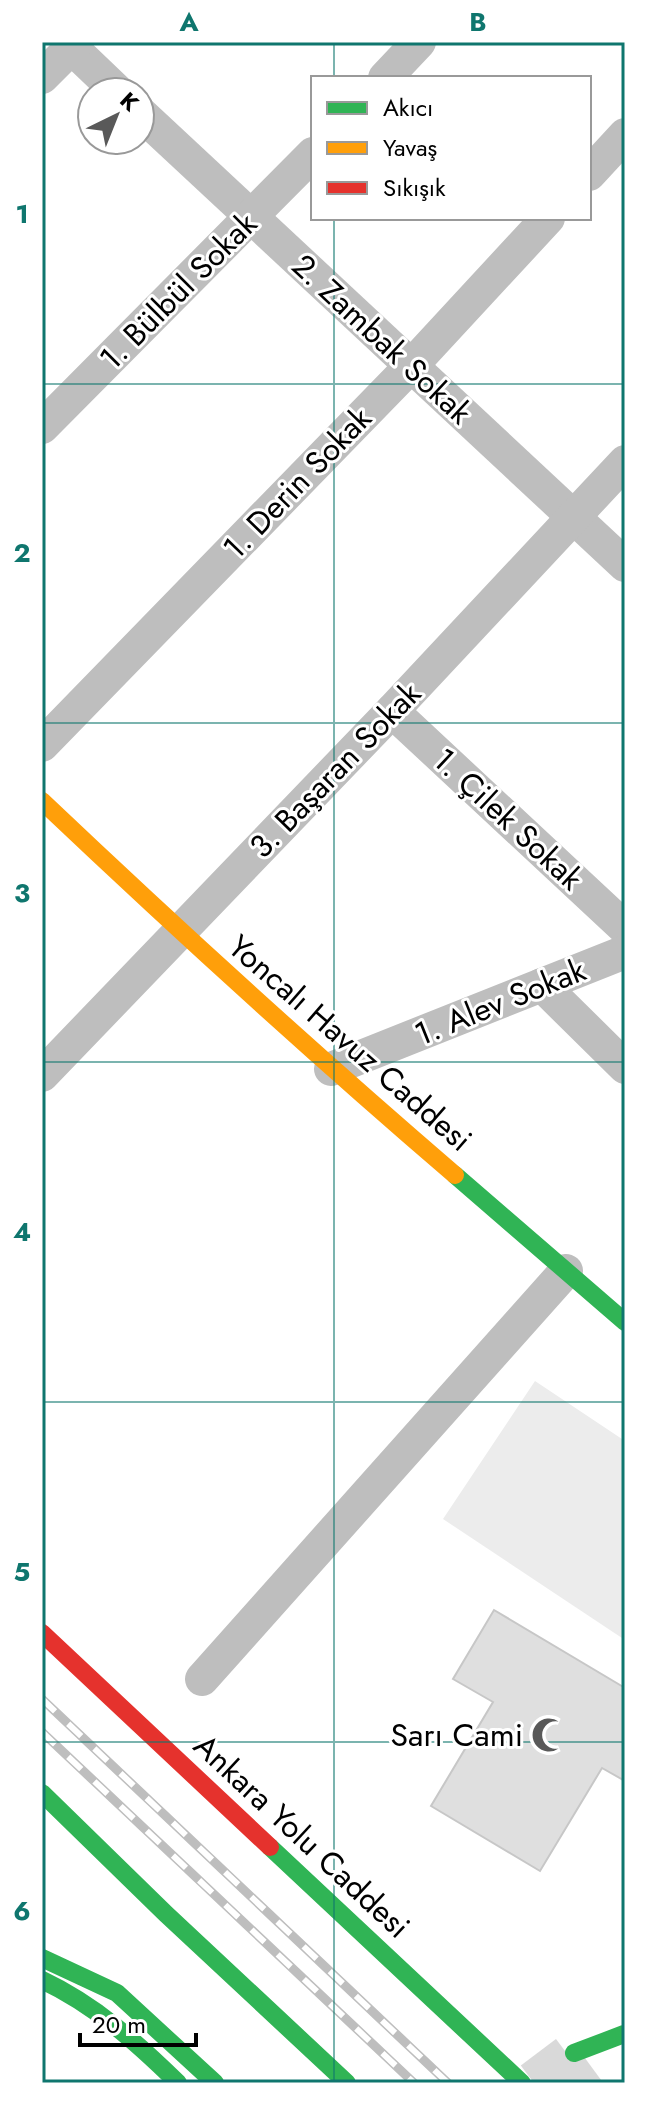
<svg xmlns="http://www.w3.org/2000/svg" width="667" height="2125" font-family="Jost,sans-serif">
	<style>
		.green { fill: #ececec }
		.building { fill: #dfdfdf; stroke: #c7c7c7; stroke-width: 2 }
		.lines { fill: none; stroke-linecap: round; stroke-linejoin: round }
		.secondary-tunnel { stroke: #d9d9d9; stroke-width: 44; stroke-dasharray: 44 22; stroke-linecap: butt }
		.highway-tunnel { stroke: #d9d9d9; stroke-width: 44; stroke-dasharray: 44 22; stroke-linecap: butt }
		.street { stroke: #bebebe; stroke-width: 34 }
		.fast { stroke: #30b455; stroke-width: 18 }
		.slow { stroke: #ff9f0a; stroke-width: 18 }
		.jam { stroke: #e5322d; stroke-width: 18 }
		.rail-casing { stroke: #bebebe; stroke-width: 9 }
		.rail { stroke: #fff; stroke-width: 6; stroke-dasharray: 18; stroke-linecap: butt }
		.grid { fill: none; stroke: #0f766e; stroke-width: 2; stroke-opacity: 0.55 }
		.labels { text-anchor: middle; dominant-baseline: central; stroke-width: 6; stroke-linejoin: round; paint-order: stroke }
		.street-label { font-size: 32px; fill: #000; stroke: #fff }
		.poi-label { font-size: 32px; fill: #000; stroke: #fff; text-anchor: end }
		.neatline { fill: none; stroke: #0f766e; stroke-width: 3 }
		.grid-label { font-size: 26px; text-anchor: middle; font-weight: bold; fill: #0f766e }
	</style>
	<rect width="100%" height="100%" fill="#fff"/>
	<!-- green -->
	<polygon class="green" points="535,1381 625,1441 625,1640 443,1519"/>
	<!-- building -->
	<polygon class="building" points="494,1610 625,1688 625,1781 602,1768 540,1871 431,1806 493,1702 453,1679"/>
	<g class="lines">
		<!-- secondary-tunnel -->
		<polyline class="secondary-tunnel" points="574,2083 593,2069"/>
		<!-- highway-tunnel -->
		<polyline class="highway-tunnel" points="534,2083 574,2053"/>
		<!-- street -->
		<g class="street">
			<polyline points="72,48 118,92"/>
			<polyline points="42,77 77,42"/>
			<polyline points="385,78 419,42"/>
			<polyline points="140,113 625,565"/>
			<polyline points="589,174 625,135"/>
			<polyline points="42,427 313,154"/>
			<polyline points="392,711 625,928"/>
			<polyline points="42,745 412,365 548,218"/>
			<polyline points="542,985 625,1067"/>
			<polyline points="331,1069 625,952"/>
			<polyline points="42,1075 392,711 625,462"/>
			<polyline points="202,1679 566,1271"/>
		</g>
		<!-- fast -->
		<g class="fast">
			<polyline points="455,1175 625,1322"/>
			<polyline points="42,1793 166,1914 347,2083"/>
			<polyline points="270,1847 522,2083"/>
			<polyline points="42,1958 117,1993 215,2083"/>
			<path d="M 42,1980 C 95,2005 136,2042 178,2083"/>
			<polyline points="574,2053 624,2034"/>
		</g>
		<!-- slow -->
		<path class="slow" d="M 42,801 C 177,929 314,1054 455,1175"/>
		<!-- jam -->
		<polyline class="jam" points="42,1633 270,1847"/>
		<!-- rail casing -->
		<g class="rail-casing">
			<g id="rail">
				<polyline points="42,1699 448,2083"/>
				<polyline points="42,1732 414,2083"/>
			</g>
		</g>
		<!-- rail -->
		<use href="#rail" class="rail"/>
	</g>
	<!-- grid -->
	<path class="grid" d="M 334,42 L 334,78M 334,218 L 334,2083M 42,384 L 625,384M 42,723 L 625,723M 42,1062 L 625,1062M 42,1402 L 625,1402M 42,1742 L 625,1742"/>
	<!-- icons -->
	<defs>
		<g id="mosque-bare" transform="scale(2.76)"><path d="M3.5-4.9A6 6 0 1 0 3.5 4.9A5 5 0 1 1 3.5-4.9Z" fill="#595959" stroke="#fff" stroke-width="2.5" paint-order="stroke"/></g>
	</defs>
	<g fill-rule="evenodd">
		<use href="#mosque-bare" x="549" y="1735"/>
	</g>
	<g class="labels">
		<!-- street labels -->
		<g class="street-label">
			<text transform="translate(178 291) rotate(-45)">1. Bülbül Sokak</text>
			<text transform="translate(382 339) rotate(43)">2. Zambak Sokak</text>
			<text transform="translate(297 483) rotate(-46)">1. Derin Sokak</text>
			<text transform="translate(335 770) rotate(-46)">3. Başaran Sokak</text>
			<text transform="translate(508 819) rotate(43)">1. Çilek Sokak</text>
			<text transform="translate(500 1002) rotate(-22)">1. Alev Sokak</text>
			<text transform="translate(350 1043) rotate(41)">Yoncalı Havuz Caddesi</text>
			<text transform="translate(302 1836) rotate(43)">Ankara Yolu Caddesi</text>
		</g>
		<!-- poi labels -->
		<g class="poi-label">
			<text x="523" y="1735">Sarı Cami</text>
		</g>
	</g>
	<!-- border -->
	<rect width="667" height="2125" fill="none" stroke="#ffffff" stroke-width="88"/>
	<!-- legend -->
	<rect x="311" y="76" width="280" height="144" fill="#ffffff" stroke="#999999" stroke-width="2"/>
	<rect x="327" y="102" width="40" height="12" fill="#30b455" stroke="#999999" stroke-width="2"/>
	<text x="383" y="116" font-size="24" fill="#000000">Akıcı</text>
	<rect x="327" y="142" width="40" height="12" fill="#ff9f0a" stroke="#999999" stroke-width="2"/>
	<text x="383" y="156" font-size="24" fill="#000000">Yavaş</text>
	<rect x="327" y="182" width="40" height="12" fill="#e5322d" stroke="#999999" stroke-width="2"/>
	<text x="383" y="196" font-size="24" fill="#000000">Sıkışık</text>
	<!-- north arrow -->
	<g transform="translate(116 116) rotate(43)"><circle r="38" fill="#ffffff" stroke="#999999" stroke-width="2"/>
	<path d="M0-6L14 30L0 20L-14 30Z" fill="#595959"/>
	<text y="-12" font-size="22" font-weight="bold" text-anchor="middle" fill="#000000">K</text>
	</g>
	<!-- scale -->
	<path d="M80 2033v12h116v-12" fill="none" stroke="#000000" stroke-width="4"/>
	<text x="92" y="2033" font-size="24" fill="#000000" stroke="#ffffff" stroke-width="6" paint-order="stroke">20 m</text>
	<rect x="44" y="44" width="579" height="2037" class="neatline"/>
	<g class="grid-label">
		<text x="189" y="31">A</text>
		<text x="478" y="31">B</text>
		<text x="22" y="223">1</text>
		<text x="22" y="562">2</text>
		<text x="22" y="902">3</text>
		<text x="22" y="1241">4</text>
		<text x="22" y="1581">5</text>
		<text x="22" y="1920">6</text>
	</g>
</svg>
